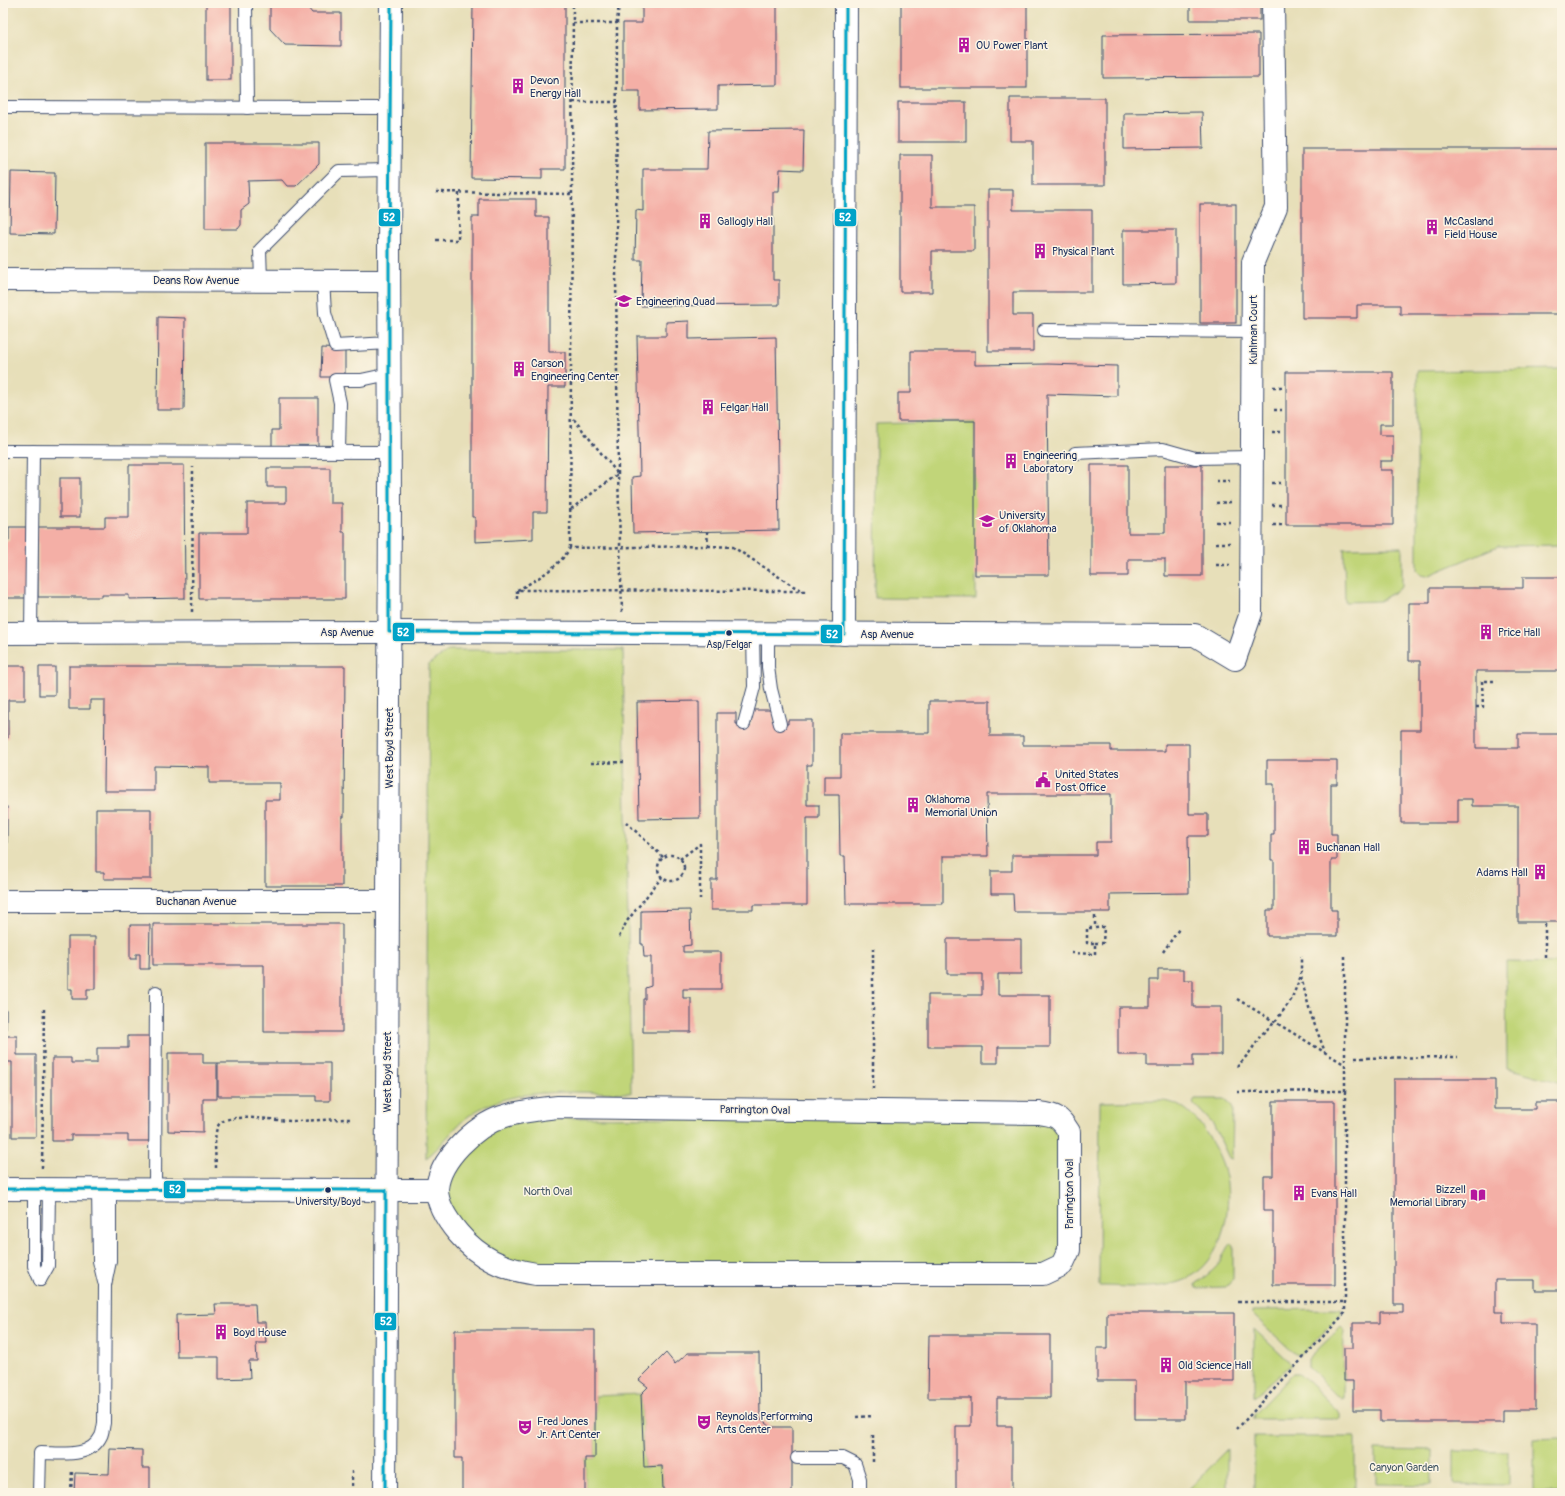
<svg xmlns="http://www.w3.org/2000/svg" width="1565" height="1496" font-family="Pangolin,sans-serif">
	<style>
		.green { fill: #c1d579; stroke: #6e826c }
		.building { fill: #f4afa6 }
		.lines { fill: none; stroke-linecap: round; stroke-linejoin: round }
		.service-casing { stroke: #3a496c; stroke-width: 14 }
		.minor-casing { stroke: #3a496c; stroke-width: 24 }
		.tertiary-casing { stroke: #3a496c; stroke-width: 24 }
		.path { stroke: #3a496c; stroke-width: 2.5; stroke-dasharray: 3 3; stroke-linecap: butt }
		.service { stroke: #fff; stroke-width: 12 }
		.minor { stroke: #fff; stroke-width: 22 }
		.tertiary { stroke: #fff; stroke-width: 22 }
		.bus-1-casing { stroke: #fcf5e5; stroke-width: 6 }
		.bus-1 { stroke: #01a3c8; stroke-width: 3 }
		.bus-dot { fill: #1b2f5e; stroke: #fcf5e5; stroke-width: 1.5 }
		.labels { text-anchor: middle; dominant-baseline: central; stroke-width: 3; stroke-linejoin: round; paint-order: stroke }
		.bus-label { font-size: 10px; fill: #1b2f5e; stroke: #fcf5e5 }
		.poi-label { font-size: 11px; fill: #1b2f5e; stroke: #fcf5e5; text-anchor: start }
		.street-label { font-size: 11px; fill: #1b2f5e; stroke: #fcf5e5 }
		.park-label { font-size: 11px; fill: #445865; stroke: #fcf5e5 }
		.line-badge { stroke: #fcf5e5; stroke-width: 1.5 }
		.badge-label { font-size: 11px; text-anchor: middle; font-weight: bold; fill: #fff }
	</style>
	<rect width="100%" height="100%" fill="#fcf5e5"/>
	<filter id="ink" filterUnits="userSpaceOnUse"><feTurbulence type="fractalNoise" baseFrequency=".025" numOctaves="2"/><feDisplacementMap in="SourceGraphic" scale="8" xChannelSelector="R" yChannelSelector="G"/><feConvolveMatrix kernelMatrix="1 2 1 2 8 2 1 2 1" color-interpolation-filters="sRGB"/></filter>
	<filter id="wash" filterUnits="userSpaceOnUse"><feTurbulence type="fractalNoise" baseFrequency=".012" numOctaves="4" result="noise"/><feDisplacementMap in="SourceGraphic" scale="16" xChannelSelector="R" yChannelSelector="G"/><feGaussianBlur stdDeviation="0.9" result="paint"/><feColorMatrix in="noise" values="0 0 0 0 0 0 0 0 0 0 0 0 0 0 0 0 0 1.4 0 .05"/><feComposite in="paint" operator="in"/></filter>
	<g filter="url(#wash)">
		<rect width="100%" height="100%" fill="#e7dfb9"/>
		<!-- green -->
		<g class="green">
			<polygon points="1562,369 1562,545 1498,546 1427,576 1421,575 1417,570 1417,371"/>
			<polygon points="975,421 976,599 875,598 876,424"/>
			<polygon points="1402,547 1402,587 1380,601 1345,602 1344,548"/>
			<path d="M 449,650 L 623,650 L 631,1093 C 580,1093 512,1085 470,1115 C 453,1127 443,1146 426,1158 L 429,664 Z"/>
			<polygon points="1506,962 1562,963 1562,1083 1507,1068"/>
			<polygon points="1195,1099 1225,1099 1231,1104 1233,1109 1232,1159 1229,1158 1213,1124 1194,1104 1193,1102"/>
			<path d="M 1162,1101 C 1183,1103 1193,1114 1205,1131 C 1215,1147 1225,1165 1227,1184 C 1231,1219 1219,1266 1184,1280 C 1158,1291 1126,1286 1099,1286 L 1100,1102 Z"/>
			<polygon points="1058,1117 1062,1265 536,1274 460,1236 440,1177 501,1118"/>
			<path d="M 1231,1243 L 1233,1245 L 1233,1279 L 1229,1284 L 1225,1287 L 1196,1288 L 1195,1284 C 1203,1278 1211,1273 1218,1265 C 1223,1259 1225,1248 1231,1243 Z"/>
			<polygon points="1341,1309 1341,1315 1301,1355 1295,1354 1252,1314 1252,1310"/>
			<polygon points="1341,1327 1344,1330 1343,1398 1340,1399 1308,1367 1308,1359"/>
			<polygon points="1254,1329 1291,1364 1254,1397"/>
			<polygon points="1293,1373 1299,1373 1340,1413 1340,1419 1253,1419 1254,1414"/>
			<polygon points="641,1394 644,1467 662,1466 663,1490 688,1490 688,1493 585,1493 585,1458 595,1458 595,1396"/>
			<rect x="1254" y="1437" width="101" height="56"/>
			<polygon points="1562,1438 1562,1493 1533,1493 1533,1439"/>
			<polygon points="1376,1449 1432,1450 1432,1485 1376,1484"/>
			<polygon points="1227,1450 1227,1493 1185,1493"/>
			<polygon points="1454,1450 1508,1451 1508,1485 1454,1484"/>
		</g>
		<g id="blocks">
			<!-- building -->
			<g class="building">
				<rect x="206" y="3" width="25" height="77"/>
				<polygon points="270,3 304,3 312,13 341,13 341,46 285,45 270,29"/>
				<polygon points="473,3 565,3 565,169 542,169 542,179 471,178"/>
				<polygon points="642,3 777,3 777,85 718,86 718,109 640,110 640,91 623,91 623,23 642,23"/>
				<rect x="901" y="3" width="126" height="85"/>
				<rect x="1190" y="3" width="70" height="17"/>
				<polygon points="1259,34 1259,77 1103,78 1103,35"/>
				<polygon points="1010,98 1105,98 1105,185 1033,185 1033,141 1010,141"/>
				<rect x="898" y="102" width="68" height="40"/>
				<polygon points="1202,112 1203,148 1124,149 1124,113"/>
				<polygon points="804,130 803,170 780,169 779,192 773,192 773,280 779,280 779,305 641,306 642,260 635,260 636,210 643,211 643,169 707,169 708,131"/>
				<polygon points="205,143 319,143 319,164 296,186 287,186 282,180 248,181 249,204 241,210 241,225 238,229 205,229"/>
				<polygon points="1302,149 1562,149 1562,314 1400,314 1400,305 1357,305 1357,318 1302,318"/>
				<polygon points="900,155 932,155 932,207 974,207 974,251 932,251 932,292 900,292"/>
				<polygon points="11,172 55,173 54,234 10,233"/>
				<polygon points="988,190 1013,190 1013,210 1092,210 1092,292 1013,292 1013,315 1033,315 1033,351 988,351"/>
				<polygon points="479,199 536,199 536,217 549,217 549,352 565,352 565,387 548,387 547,512 533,512 533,539 475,542 475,517 472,517 472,217 479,217"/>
				<rect x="1200" y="204" width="36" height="119"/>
				<polygon points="1123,230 1176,230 1176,283 1123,284"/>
				<polygon points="158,317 185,318 184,410 157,410"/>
				<polygon points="689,321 689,339 776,337 779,530 633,533 632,477 640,476 637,336 666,336 666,322"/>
				<polygon points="322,348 345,349 345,377 321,377"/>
				<polygon points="911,351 975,351 975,365 1048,364 1117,366 1117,396 1047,394 1049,575 975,575 975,421 898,421 898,393 911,393"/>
				<polygon points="1286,372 1393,372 1393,424 1380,424 1380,435 1393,435 1393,461 1380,461 1380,470 1393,470 1393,525 1286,525"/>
				<polygon points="279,398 318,398 318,446 272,446 272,430 279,430"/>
				<polygon points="129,465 184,465 185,598 129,599 129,595 102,595 102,597 38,597 38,527 105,527 105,517 129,517"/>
				<polygon points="1091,465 1128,465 1128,533 1165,533 1165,465 1202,465 1202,576 1165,576 1165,559 1128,559 1128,576 1091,576"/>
				<polygon points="267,468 330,468 330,503 342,503 342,532 345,532 345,599 199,599 199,533 247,533 247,503 286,503 286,487 267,487"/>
				<rect x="60" y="478" width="20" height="39"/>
				<polygon points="9,527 27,527 26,598 3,598 3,541 9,541"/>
				<polygon points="1523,577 1562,577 1562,671 1476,671 1476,748 1518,748 1518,734 1562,734 1562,922 1518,922 1518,806 1472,806 1472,799 1458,799 1458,823 1401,823 1401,730 1420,730 1420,661 1409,661 1409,603 1430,603 1430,588 1523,588"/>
				<polygon points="3,666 25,666 25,700 8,700 8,738 3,738"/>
				<polygon points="69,666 345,666 344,817 342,817 342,886 265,886 265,800 280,800 280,783 209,783 209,767 154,766 154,791 104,791 105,700 90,700 90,709 69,709"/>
				<rect x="39" y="667" width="16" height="28"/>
				<polygon points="699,701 700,818 639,819 637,702"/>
				<polygon points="929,701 990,701 990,736 1023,736 1023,745 1111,745 1111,751 1165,751 1165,744 1189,744 1189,814 1208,814 1208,836 1188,836 1189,893 1110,894 1110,912 1014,912 1013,894 991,894 991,871 1012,871 1012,855 1096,855 1096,842 1111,842 1111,794 987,794 988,856 943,856 943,904 846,904 845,856 840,856 839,795 824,795 824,776 840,776 840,733 929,733"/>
				<polygon points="751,710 774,710 774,724 788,724 788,720 812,720 812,765 807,765 807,805 819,805 819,818 807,818 807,905 753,905 753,910 711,910 711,880 717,880 717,713 736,713 736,724 751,724"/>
				<polygon points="1267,760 1337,760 1337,784 1331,784 1331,834 1337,834 1337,860 1331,860 1331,910 1337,910 1337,936 1267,936 1267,910 1274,910 1274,860 1271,860 1271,834 1274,834 1274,784 1267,784"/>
				<rect x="3" y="807" width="4" height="47"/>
				<polygon points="96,809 151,809 151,879 104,879 104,872 96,872"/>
				<polygon points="690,910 691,945 683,946 683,952 721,952 721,989 683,989 683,998 691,998 691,1032 643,1032 643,999 645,999 645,988 651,986 651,957 644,957 643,944 641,944 641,911"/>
				<polygon points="153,924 342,924 342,1032 264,1032 264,965 153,965"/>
				<polygon points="130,925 150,925 149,969 140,969 140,954 136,954 136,959 130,959"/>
				<polygon points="68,937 95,937 95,989 87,989 87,999 72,999 72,989 68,989"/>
				<polygon points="947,939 1021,939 1021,974 998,974 998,995 1050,995 1050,1047 998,1047 998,1063 982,1063 982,1047 928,1047 928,995 982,995 982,974 947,974"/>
				<polygon points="1158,969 1184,969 1184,980 1193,980 1193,1007 1221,1007 1221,1055 1193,1055 1193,1066 1147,1066 1147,1055 1118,1055 1118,1007 1150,1007 1150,980 1158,980"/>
				<rect x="3" y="1010" width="3" height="22"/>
				<polygon points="3,1036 17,1036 17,1055 36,1055 36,1137 12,1137 12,1062 3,1062"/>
				<polygon points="128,1036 149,1036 149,1141 128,1141 128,1135 71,1135 71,1141 52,1141 52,1058 71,1058 71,1063 97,1063 97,1048 128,1048"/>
				<polygon points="168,1053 203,1053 203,1063 217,1063 217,1099 203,1099 203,1132 168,1131"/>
				<polygon points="218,1063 330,1063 330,1101 316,1101 316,1096 218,1096"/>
				<polygon points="1394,1079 1495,1079 1495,1109 1535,1109 1535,1102 1562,1102 1562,1290 1535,1290 1535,1280 1495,1280 1495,1312 1503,1312 1503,1323 1535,1323 1535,1410 1503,1410 1503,1422 1380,1422 1380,1410 1353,1410 1353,1381 1344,1381 1344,1348 1353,1348 1353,1323 1380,1323 1380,1312 1403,1312 1403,1304 1394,1304"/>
				<polygon points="1273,1101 1335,1101 1335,1285 1273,1285 1273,1210 1264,1210 1264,1176 1273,1176"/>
				<polygon points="215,1304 255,1304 256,1322 265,1322 266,1343 256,1343 257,1361 249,1361 250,1378 219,1379 219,1357 177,1357 176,1315 216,1314"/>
				<polygon points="1107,1313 1234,1313 1234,1381 1185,1381 1185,1419 1135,1419 1135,1381 1097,1381 1097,1348 1107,1348"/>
				<polygon points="455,1330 595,1330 595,1458 585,1458 585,1493 462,1493 462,1458 455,1458"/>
				<polygon points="929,1335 1050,1335 1050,1398 997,1398 997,1426 1012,1426 1012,1493 956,1493 956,1426 971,1426 971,1398 928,1398"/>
				<polygon points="666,1353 675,1364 688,1353 759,1353 760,1418 771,1427 792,1427 792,1493 688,1493 688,1490 663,1490 662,1466 644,1467 641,1394 648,1387 639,1380"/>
				<polygon points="110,1449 142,1450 142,1468 150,1468 150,1493 74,1493 75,1473 109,1474"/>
			</g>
		</g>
	</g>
	<g filter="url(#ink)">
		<use href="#blocks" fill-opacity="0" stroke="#3a496c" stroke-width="1"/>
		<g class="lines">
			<!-- service casing -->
			<g class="service-casing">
				<g id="service">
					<polyline points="246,3 247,108"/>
					<polyline points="3,107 390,108"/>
					<polyline points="261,280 260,250 339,171 389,170"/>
					<polyline points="323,280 325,313 335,346 389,343"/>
					<polyline points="1044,330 1253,332"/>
					<polyline points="3,451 390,452"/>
					<polyline points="339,452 340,403 335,380 361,380 389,374"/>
					<polyline points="1075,453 1163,449 1195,458 1252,457"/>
					<polyline points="31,633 33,451"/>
					<polyline points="768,633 768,667 771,689 780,724"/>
					<polyline points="744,724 754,687 753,633"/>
					<polyline points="34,1189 34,1266 40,1280"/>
					<polyline points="98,1189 99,1261 104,1282"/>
					<polyline points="155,1189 156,992"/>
					<polyline points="40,1280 48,1266 49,1189"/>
					<polyline points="797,1458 843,1458 855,1464 860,1479 860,1493"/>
					<path d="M 39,1493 L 40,1453 C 60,1453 90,1459 101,1436 C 103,1432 103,1427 104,1423 L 105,1285 L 110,1261 L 110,1189"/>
				</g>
			</g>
			<!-- minor casing -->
			<g class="minor-casing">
				<g id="minor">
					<polyline points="3,280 389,281"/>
					<polyline points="389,632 1195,635 1235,659 1251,613 1253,262 1276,207 1273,3"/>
					<polyline points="844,634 846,3"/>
					<polyline points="3,901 388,901"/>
					<path d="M 558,1107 L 1039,1113 C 1056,1115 1060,1117 1069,1132 L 1069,1250 L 1062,1265 L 1043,1274 L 536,1274 C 503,1269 479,1258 458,1233 C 448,1221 437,1205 437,1189 C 439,1160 475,1126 502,1117 C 520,1111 539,1109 558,1107 Z"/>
					<polyline points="386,1190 437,1190"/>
				</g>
			</g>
			<!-- tertiary casing -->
			<g class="tertiary-casing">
				<g id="tertiary">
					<polyline points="3,633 389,632"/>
					<polyline points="3,1189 386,1190"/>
					<polyline points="385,1493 390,503 389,245 391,3"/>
				</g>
			</g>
			<!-- path -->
			<g class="path">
				<polyline points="619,3 617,23 616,271 618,474 622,612"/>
				<polyline points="573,23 617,23"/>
				<polyline points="573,102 617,102"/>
				<polyline points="436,192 572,194"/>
				<polyline points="436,240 458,240 459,192"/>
				<polyline points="1273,387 1282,387"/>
				<polyline points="1274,410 1282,410"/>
				<polyline points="1272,432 1282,432"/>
				<polyline points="1216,481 1230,481"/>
				<polyline points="1272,483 1282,483"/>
				<polyline points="1216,503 1231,502"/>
				<polyline points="1272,505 1282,505"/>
				<polyline points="571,509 618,474 572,417"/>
				<polyline points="1216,522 1230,522"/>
				<polyline points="1273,525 1282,525"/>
				<polyline points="707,531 708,546"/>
				<polyline points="1216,543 1230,543"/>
				<path d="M 708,546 L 733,547 L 793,586 L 804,591 L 517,590 C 534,582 561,565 570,548 Z"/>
				<polyline points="570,548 573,3"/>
				<polyline points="1216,565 1230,565"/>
				<polyline points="517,590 517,601"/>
				<polyline points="192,612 193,467"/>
				<polyline points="1476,707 1483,707 1482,681 1497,681"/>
				<polyline points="591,763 625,762"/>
				<polyline points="626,822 664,858"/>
				<circle cx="671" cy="868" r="13"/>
				<polyline points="680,859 700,844 700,899"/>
				<polyline points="619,937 627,921 662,877"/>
				<polyline points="1095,943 1103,943 1104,927 1095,928 1095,915"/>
				<polyline points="873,948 873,1089"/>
				<polyline points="1163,952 1179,929"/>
				<polyline points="1071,953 1095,954 1095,943 1087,943 1087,928 1095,928"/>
				<polyline points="1545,957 1545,922"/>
				<polyline points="1301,977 1311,1015 1325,1052"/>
				<polyline points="1237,999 1344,1064"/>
				<polyline points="1355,1058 1458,1057"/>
				<polyline points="1237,1067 1250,1052 1261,1035 1275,1022 1291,1000 1301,976 1301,956"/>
				<polyline points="1345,1091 1345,955"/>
				<polyline points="1237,1092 1345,1091 1345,1313 1237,1429"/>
				<polyline points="42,1168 44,1008"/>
				<path d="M 216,1168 C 216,1158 213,1135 218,1126 C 224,1111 278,1121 292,1121 C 311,1121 330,1119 350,1119"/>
				<polyline points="1238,1302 1345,1302"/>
				<polyline points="856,1417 874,1416"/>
				<polyline points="873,1435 873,1462"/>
				<polyline points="352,1471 352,1493"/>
				<polyline points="71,1493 72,1470"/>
			</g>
			<!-- service -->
			<use href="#service" class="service"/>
			<!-- minor -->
			<use href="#minor" class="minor"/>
			<!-- tertiary -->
			<use href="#tertiary" class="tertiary"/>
			<!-- bus-1 casing -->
			<g class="bus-1-casing">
				<g id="bus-1">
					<polyline points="391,3 389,245 389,632 844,634 846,3"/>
					<polyline points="3,1189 386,1190 385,1493"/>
				</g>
			</g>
			<!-- bus-1 -->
			<use href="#bus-1" class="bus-1"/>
		</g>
	</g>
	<!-- icons -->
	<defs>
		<g id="building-bare" transform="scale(1.2)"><path d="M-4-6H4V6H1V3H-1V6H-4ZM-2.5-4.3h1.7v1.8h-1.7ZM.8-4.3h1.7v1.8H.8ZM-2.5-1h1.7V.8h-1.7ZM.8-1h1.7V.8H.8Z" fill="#b5179e" stroke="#fcf5e5" stroke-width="2.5" paint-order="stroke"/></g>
		<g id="university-bare" transform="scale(1.2)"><path d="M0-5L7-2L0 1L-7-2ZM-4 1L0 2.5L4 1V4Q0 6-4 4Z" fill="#b5179e" stroke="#fcf5e5" stroke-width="2.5" paint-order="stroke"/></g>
		<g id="civic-bare" transform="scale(1.2)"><path d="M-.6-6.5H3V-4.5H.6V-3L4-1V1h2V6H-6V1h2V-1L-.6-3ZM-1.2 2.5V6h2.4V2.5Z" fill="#b5179e" stroke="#fcf5e5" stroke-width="2.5" paint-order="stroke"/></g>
		<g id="library-bare" transform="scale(1.2)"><path d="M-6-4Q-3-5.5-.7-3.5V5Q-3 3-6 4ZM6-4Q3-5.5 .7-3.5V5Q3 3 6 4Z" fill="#b5179e" stroke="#fcf5e5" stroke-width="2.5" paint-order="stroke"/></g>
		<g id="theatre-bare" transform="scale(1.2)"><path d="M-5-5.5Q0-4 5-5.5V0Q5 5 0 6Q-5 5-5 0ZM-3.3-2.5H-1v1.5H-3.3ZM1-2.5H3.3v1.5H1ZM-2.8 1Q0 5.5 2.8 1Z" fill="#b5179e" stroke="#fcf5e5" stroke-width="2.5" paint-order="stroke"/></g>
	</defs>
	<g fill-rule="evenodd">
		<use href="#building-bare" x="964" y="45"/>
		<use href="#building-bare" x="518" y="86"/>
		<use href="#building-bare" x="705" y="221"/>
		<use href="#building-bare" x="1432" y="227"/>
		<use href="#building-bare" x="1040" y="251"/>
		<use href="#university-bare" x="624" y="301"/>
		<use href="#building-bare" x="519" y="369"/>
		<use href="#building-bare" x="708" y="407"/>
		<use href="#building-bare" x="1011" y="461"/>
		<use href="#university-bare" x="987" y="521"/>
		<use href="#building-bare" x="1486" y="632"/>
		<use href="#civic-bare" x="1043" y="780"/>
		<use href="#building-bare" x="913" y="805"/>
		<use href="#building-bare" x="1304" y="847"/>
		<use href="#building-bare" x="1540" y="872"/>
		<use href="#building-bare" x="1299" y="1193"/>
		<use href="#library-bare" x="1478" y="1195"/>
		<use href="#building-bare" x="221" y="1332"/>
		<use href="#building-bare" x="1166" y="1365"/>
		<use href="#theatre-bare" x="704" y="1422"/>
		<use href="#theatre-bare" x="525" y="1427"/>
	</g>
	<!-- markers -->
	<g class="bus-dot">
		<circle cx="729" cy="633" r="3.5"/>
		<circle cx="328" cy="1190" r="3.5"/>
	</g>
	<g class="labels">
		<!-- bus labels -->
		<g class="bus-label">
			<text x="729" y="645">Asp/Felgar</text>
			<text x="328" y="1202">University/Boyd</text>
		</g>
		<!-- poi labels -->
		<g class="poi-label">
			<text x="976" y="45">OU Power Plant</text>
			<text x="530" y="80">Devon<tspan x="530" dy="13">Energy Hall</tspan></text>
			<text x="717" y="221">Gallogly Hall</text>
			<text x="1444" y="221">McCasland<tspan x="1444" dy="13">Field House</tspan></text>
			<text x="1052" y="251">Physical Plant</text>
			<text x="636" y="301">Engineering Quad</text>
			<text x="531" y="363">Carson<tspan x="531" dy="13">Engineering Center</tspan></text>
			<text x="720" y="407">Felgar Hall</text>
			<text x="1023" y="455">Engineering<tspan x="1023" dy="13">Laboratory</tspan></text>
			<text x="999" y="515">University<tspan x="999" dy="13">of Oklahoma</tspan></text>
			<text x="1498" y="632">Price Hall</text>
			<text x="1055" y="774">United States<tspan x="1055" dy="13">Post Office</tspan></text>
			<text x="925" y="799">Oklahoma<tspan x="925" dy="13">Memorial Union</tspan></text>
			<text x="1316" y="847">Buchanan Hall</text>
			<text x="1528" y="872" text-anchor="end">Adams Hall</text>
			<text x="1466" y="1189" text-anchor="end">Bizzell<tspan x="1466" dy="13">Memorial Library</tspan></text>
			<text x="1311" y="1193">Evans Hall</text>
			<text x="233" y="1332">Boyd House</text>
			<text x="1178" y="1365">Old Science Hall</text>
			<text x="716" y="1416">Reynolds Performing<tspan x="716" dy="13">Arts Center</tspan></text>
			<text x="537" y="1421">Fred Jones<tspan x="537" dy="13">Jr. Art Center</tspan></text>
		</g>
		<!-- street labels -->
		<g class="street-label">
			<text x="196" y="280">Deans Row Avenue</text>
			<text transform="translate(1253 330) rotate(-90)">Kuhlman Court</text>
			<text x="347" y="632">Asp Avenue</text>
			<text x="887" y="634">Asp Avenue</text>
			<text transform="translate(389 748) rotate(-90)">West Boyd Street</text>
			<text x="196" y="901">Buchanan Avenue</text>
			<text transform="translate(387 1072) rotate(-90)">West Boyd Street</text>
			<text transform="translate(755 1110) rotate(1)">Parrington Oval</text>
			<text transform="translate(1069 1194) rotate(-90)">Parrington Oval</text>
		</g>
		<!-- park labels -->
		<g class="park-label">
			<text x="548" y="1191">North Oval</text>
			<text x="1404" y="1467">Canyon Garden</text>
		</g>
	</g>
	<g class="line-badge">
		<rect x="378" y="208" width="23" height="19" rx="4" fill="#01a3c8"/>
		<rect x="834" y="208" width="23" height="19" rx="4" fill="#01a3c8"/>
		<rect x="392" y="622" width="23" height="20" rx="4" fill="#01a3c8"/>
		<rect x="820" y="624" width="23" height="20" rx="4" fill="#01a3c8"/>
		<rect x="163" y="1180" width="23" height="19" rx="4" fill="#01a3c8"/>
		<rect x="374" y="1312" width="23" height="19" rx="4" fill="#01a3c8"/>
	</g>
	<g class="badge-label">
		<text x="389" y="221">52</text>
		<text x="845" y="221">52</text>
		<text x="403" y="636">52</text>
		<text x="832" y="638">52</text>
		<text x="175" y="1193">52</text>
		<text x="386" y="1325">52</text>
	</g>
	<!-- margin -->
	<rect width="1565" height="1496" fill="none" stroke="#fcf5e5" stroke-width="16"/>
</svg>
